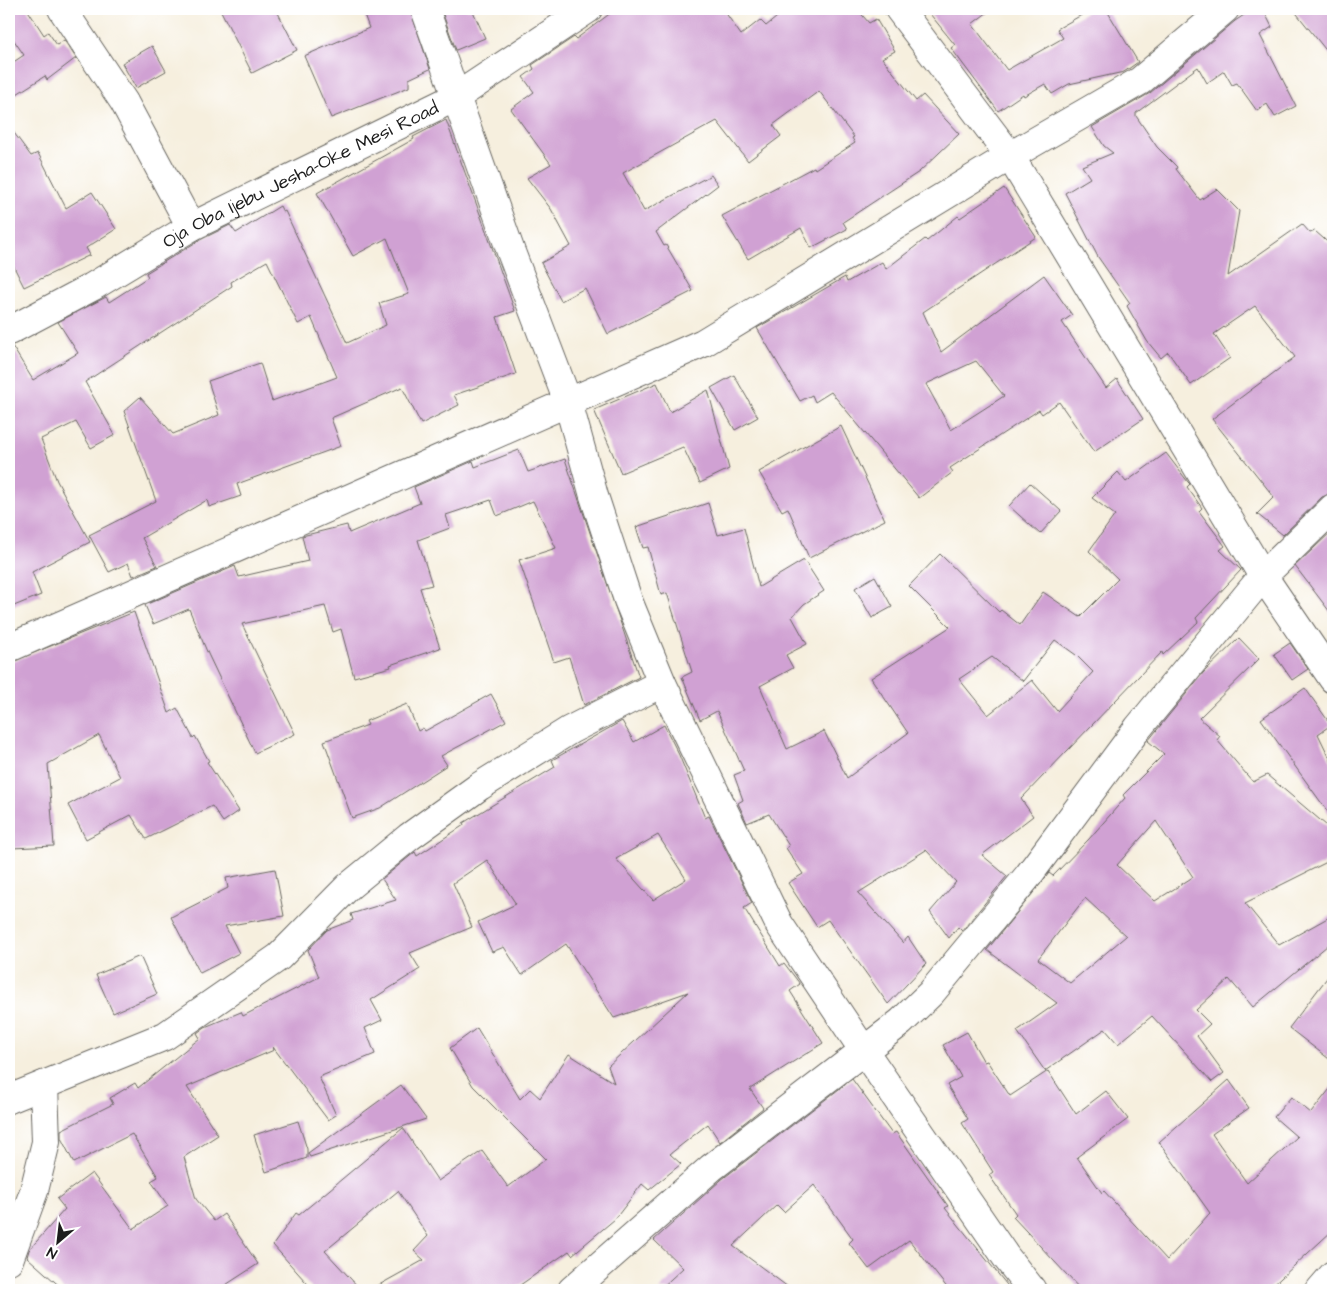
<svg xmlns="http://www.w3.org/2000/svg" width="1342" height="1299" font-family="'Architects Daughter',sans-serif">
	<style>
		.building { fill: #d0a1d3; fill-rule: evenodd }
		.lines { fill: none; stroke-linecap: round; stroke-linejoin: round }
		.minor-casing { stroke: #686660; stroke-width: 30 }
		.tertiary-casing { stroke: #686660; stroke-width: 30 }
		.secondary-casing { stroke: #686660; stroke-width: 30 }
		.primary-casing { stroke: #686660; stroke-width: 30 }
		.minor { stroke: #fff; stroke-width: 28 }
		.tertiary { stroke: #fff; stroke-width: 28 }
		.secondary { stroke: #fff; stroke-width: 28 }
		.primary { stroke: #fff; stroke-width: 28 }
		.labels { text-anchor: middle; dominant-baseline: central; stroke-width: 5; stroke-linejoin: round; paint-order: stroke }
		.street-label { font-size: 19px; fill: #1c1c1c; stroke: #fff }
	</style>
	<rect width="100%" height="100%" fill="#fff"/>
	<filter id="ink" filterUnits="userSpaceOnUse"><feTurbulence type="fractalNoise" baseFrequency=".02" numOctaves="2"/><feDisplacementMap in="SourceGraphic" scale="10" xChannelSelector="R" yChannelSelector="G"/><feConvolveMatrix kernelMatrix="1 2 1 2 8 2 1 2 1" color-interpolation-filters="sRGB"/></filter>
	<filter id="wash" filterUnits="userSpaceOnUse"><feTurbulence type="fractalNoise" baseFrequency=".0096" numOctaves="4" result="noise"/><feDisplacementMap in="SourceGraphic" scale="20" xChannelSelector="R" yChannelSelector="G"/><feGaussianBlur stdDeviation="1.12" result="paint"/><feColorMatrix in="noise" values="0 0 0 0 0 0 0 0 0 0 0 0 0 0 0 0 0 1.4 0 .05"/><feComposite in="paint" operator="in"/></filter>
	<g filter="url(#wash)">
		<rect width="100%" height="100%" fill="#f6efde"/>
		<g id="blocks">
			<!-- building -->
			<g class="building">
				<polygon points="9,9 27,9 44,35 48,32 57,45 64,40 76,58 47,80 45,76 9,99 9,65 24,55 9,33"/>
				<polygon points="220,9 276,9 297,50 252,73"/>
				<polygon points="362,9 410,9 430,69 409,79 409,87 331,118 304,56 369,28"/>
				<polygon points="441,9 472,9 485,38 456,50"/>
				<polygon points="616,9 723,9 741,35 760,20 766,26 787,9 857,9 869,23 876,19 895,51 882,58 916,101 923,95 959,134 919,172 843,222 847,229 811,248 801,228 748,259 722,216 814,167 815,169 855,143 852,138 854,137 819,91 773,125 781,136 748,161 717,121 623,173 644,211 711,175 718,185 656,232 664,246 666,245 693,291 608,334 585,288 561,301 541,263 571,246 551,209 527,178 551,164 511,109 534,92 523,77 534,69 532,65 574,37 576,39"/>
				<polygon points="926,9 992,9 972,24 1007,70 1063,38 1057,29 1092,9 1106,9 1138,62 1124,72 1069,84 1052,94 1045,84 1024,96 1023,94 998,111 951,48 955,45"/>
				<polygon points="1253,9 1263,9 1272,27 1260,35 1296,106 1275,117 1267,104 1257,111 1237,83 1232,85 1224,71 1207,83 1198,67 1136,113 1136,116 1157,147 1177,167 1176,169 1200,200 1217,189 1239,211 1228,276 1302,224 1310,233 1315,231 1333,247 1333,493 1322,497 1283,535 1257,514 1274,497 1212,419 1295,357 1255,306 1214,334 1230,358 1191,385 1168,352 1161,358 1147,341 1127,306 1130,303 1098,257 1065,193 1090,178 1082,166 1113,153 1104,146 1092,127 1150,93 1235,21"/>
				<polygon points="1293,9 1333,9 1333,59"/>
				<polygon points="152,46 166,71 136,88 122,63"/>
				<polygon points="446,120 515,311 497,317 516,374 454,395 459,405 421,424 402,387 331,418 341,446 237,484 241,496 209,507 207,500 142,538 157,566 133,576 128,563 109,572 89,535 156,501 124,411 140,397 173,434 219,415 208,381 260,363 272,401 337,377 311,317 298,324 267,261 231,282 232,286 85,382 115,435 91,448 76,422 41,439 57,481 90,542 32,572 41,595 9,608 9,347 12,346 33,380 78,353 58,322 106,297 109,302 148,277 146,273 198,241 230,225 236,233 280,206 283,212 285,211 347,343 386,325 379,303 409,294 387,238 353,256 317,193 414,139 413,137"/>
				<polygon points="9,126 31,156 38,153 66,208 92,192 116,229 86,248 90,255 24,287 9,257"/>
				<path d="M 1004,188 L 1036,237 L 923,312 L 941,352 L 1044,275 L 1072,315 L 1062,322 L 1106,388 L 1117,379 L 1143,419 L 1094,452 L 1059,402 L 1042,414 L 1039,410 L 950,468 L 953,472 L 919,498 L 831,392 L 815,402 L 812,395 L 800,401 L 757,328 L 845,277 L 847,282 L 882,262 L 886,269 L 925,239 L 927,241 L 958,216 L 960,218 ZM 976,361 L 1004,396 L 951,430 L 926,384 Z"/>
				<polygon points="734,375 758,417 735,430 711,388"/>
				<polygon points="657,383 670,412 708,390 729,469 700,483 683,447 621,473 594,410"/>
				<polygon points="841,426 885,520 809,558 788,508 782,511 759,472"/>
				<polygon points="519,450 528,472 565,459 639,677 584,705 569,657 554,662 519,560 556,548 533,501 497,516 491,500 446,515 450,528 418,540 432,585 420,588 440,648 390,665 391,667 354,677 341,629 333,632 325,606 242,624 295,734 255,753 208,654 189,609 153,624 145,605 235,566 239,577 308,561 302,536 347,525 349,533 420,503 414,487 473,461 475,467"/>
				<path d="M 1166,453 L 1188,482 L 1190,484 L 1187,487 L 1202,508 L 1199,511 L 1225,546 L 1220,550 L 1241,570 L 1196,618 L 1198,622 L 1163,655 L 1162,652 L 1021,799 L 1033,816 L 982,855 L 1007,876 L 962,931 L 958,927 L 949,938 L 930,912 L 956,882 L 926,850 L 858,893 L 903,943 L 908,937 L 926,964 L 888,1004 L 828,920 L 817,927 L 788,883 L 803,874 L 786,848 L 789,846 L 769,814 L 747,823 L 738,803 L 743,800 L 734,775 L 744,771 L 717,711 L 700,720 L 682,677 L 692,672 L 667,593 L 661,595 L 648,547 L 643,548 L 636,527 L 708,503 L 718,535 L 744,528 L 759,587 L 804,560 L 824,591 L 804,604 L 792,617 L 807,644 L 786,655 L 793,668 L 760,686 L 787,749 L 824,731 L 847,778 L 908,733 L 871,678 L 950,627 L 909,586 L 940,554 L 999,612 L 1001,610 L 1020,625 L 1043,592 L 1080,617 L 1118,579 L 1089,551 L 1115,515 L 1092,498 L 1118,472 L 1126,482 ZM 1055,640 L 1076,655 L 1093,672 L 1057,711 L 1032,680 L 988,715 L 959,679 L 992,657 L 1023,681 Z"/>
				<polygon points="1030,483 1061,511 1040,534 1009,506"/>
				<polygon points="1333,530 1333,616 1295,566"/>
				<polygon points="875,576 892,607 872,618 855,588"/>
				<polygon points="134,612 169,713 177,708 193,738 195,736 209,761 207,762 239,811 223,822 212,806 146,839 131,815 86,839 68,805 120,777 99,735 48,764 54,846 12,848 9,787 9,663"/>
				<path d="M 1239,638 L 1259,659 L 1199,718 L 1220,736 L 1217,740 L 1253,782 L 1267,775 L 1333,831 L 1333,859 L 1245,903 L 1279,945 L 1333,915 L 1333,941 L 1253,1007 L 1229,979 L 1196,1010 L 1210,1024 L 1197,1036 L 1224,1073 L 1212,1082 L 1152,1016 L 1118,1044 L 1105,1029 L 1045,1071 L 1017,1031 L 1057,1003 L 987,950 L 1049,873 L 1053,876 L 1089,839 L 1125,798 L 1123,795 L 1164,754 L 1148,741 L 1203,673 ZM 1156,821 L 1193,877 L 1155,901 L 1117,865 ZM 1085,898 L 1126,936 L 1070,983 L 1038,959 Z"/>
				<polygon points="1290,643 1308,669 1292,680 1274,654"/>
				<polygon points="1305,688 1331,725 1318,734 1333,765 1333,819 1261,719"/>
				<polygon points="491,694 506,721 441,756 447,765 380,808 352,818 324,741 368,725 366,721 407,704 418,731 423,728 425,731"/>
				<path d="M 622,721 L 634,742 L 664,725 L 679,755 L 705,818 L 709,816 L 752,903 L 744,908 L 780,966 L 784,963 L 800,984 L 790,991 L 823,1043 L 750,1089 L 763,1108 L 720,1142 L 708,1124 L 670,1154 L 681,1164 L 649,1190 L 642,1184 L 615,1219 L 572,1255 L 569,1251 L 513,1290 L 370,1290 L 424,1260 L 414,1251 L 428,1236 L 398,1191 L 325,1251 L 361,1290 L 313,1290 L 273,1245 L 296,1213 L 299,1215 L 403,1128 L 438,1181 L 482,1151 L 508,1187 L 546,1159 L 473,1086 L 450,1048 L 477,1028 L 520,1099 L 530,1089 L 540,1098 L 569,1054 L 614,1083 L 608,1066 L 688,992 L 614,1018 L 566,944 L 522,975 L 504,947 L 492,952 L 478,922 L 516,904 L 487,860 L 453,883 L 472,927 L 410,953 L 420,969 L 371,1000 L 382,1020 L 365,1028 L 375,1054 L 319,1077 L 336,1115 L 328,1120 L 273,1047 L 274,1050 L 187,1087 L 218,1135 L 184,1157 L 196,1199 L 214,1221 L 224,1214 L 258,1264 L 218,1290 L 64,1290 L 27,1257 L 29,1250 L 65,1209 L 57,1199 L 92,1173 L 133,1229 L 168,1206 L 151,1181 L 158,1177 L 132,1134 L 74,1163 L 61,1138 L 61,1130 L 113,1104 L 110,1098 L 135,1083 L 138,1088 L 200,1038 L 197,1033 L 205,1027 L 241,1012 L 243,1016 L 319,977 L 308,950 L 327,930 L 353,920 L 351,914 L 396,900 L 382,879 L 415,852 L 417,856 L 464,825 L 463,823 L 555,767 L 552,760 ZM 658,835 L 686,879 L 653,900 L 616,859 Z"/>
				<polygon points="275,869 284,916 225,926 239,953 200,973 171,917 228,888 226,878"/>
				<polygon points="140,956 157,994 113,1013 96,975"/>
				<polygon points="1333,970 1333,1062 1289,1028"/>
				<polygon points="967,1032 984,1062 987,1061 1010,1096 1048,1071 1076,1114 1106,1091 1128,1119 1077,1157 1102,1193 1104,1191 1167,1260 1210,1213 1159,1142 1229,1080 1249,1108 1212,1134 1247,1183 1297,1137 1274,1117 1291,1097 1311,1113 1333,1085 1333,1230 1268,1290 1081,1290 1013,1217 1016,1214 989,1175 993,1172 962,1123 968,1119 947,1085 961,1077 943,1045"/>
				<polygon points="852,1079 892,1134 896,1132 948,1206 945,1208 1011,1290 949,1290 909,1240 869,1269 849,1243 853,1239 814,1185 784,1212 777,1205 733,1246 792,1290 659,1290 683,1268 654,1240 721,1180"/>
				<polygon points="401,1085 426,1119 310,1157 308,1153"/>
				<polygon points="298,1121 307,1149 307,1158 266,1172 254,1135"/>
			</g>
		</g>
	</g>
	<g filter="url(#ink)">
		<use href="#blocks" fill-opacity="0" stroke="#686660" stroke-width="1"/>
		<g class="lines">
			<!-- minor casing -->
			<g class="minor-casing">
				<g id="minor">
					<polyline points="62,9 124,102 191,227"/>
					<polyline points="899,9 1010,156 1263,576 1333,679"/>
					<polyline points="9,648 703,343 1010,156 1140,81 1225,9"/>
					<polyline points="9,1099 165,1036 279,957 348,887 409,837 480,786 570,730 662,683"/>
					<polyline points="9,1260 34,1191 46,1142 44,1085"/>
					<polyline points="572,1290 711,1168 901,1022 931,993 1028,876 1138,728 1263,576 1333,508"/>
				</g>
			</g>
			<!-- tertiary casing -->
			<g class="tertiary-casing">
				<polyline id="tertiary" points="425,9 511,252 568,402 594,496 628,600 662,683 779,924 864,1051 1006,1257 1032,1290"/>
			</g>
			<!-- secondary casing -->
			<g class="secondary-casing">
				<g id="secondary">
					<path id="s1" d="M 9,331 L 92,287 L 191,227 L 456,97 L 588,9"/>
				</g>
			</g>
			<!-- primary casing -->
			<g class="primary-casing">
				<polyline id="primary" points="1320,1290 1333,1275"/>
			</g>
			<!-- minor -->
			<use href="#minor" class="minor"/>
			<!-- tertiary -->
			<use href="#tertiary" class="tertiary"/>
			<!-- secondary -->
			<use href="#secondary" class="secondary"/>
			<!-- primary -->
			<use href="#primary" class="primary"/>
		</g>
	</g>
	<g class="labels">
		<!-- street labels -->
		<g class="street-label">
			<text stroke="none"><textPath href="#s1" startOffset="331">Oja Oba Ijebu Jesha-Oke Mesi Road</textPath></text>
		</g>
	</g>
	<!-- margin -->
	<rect width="1342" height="1299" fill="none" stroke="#fff" stroke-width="30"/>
	<!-- north arrow -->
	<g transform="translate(58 1242) rotate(208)" stroke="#ffffff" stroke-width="4" paint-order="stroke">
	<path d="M0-4L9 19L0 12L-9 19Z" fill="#1c1c1c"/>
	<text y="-8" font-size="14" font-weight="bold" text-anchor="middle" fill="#1c1c1c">N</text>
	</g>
</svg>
